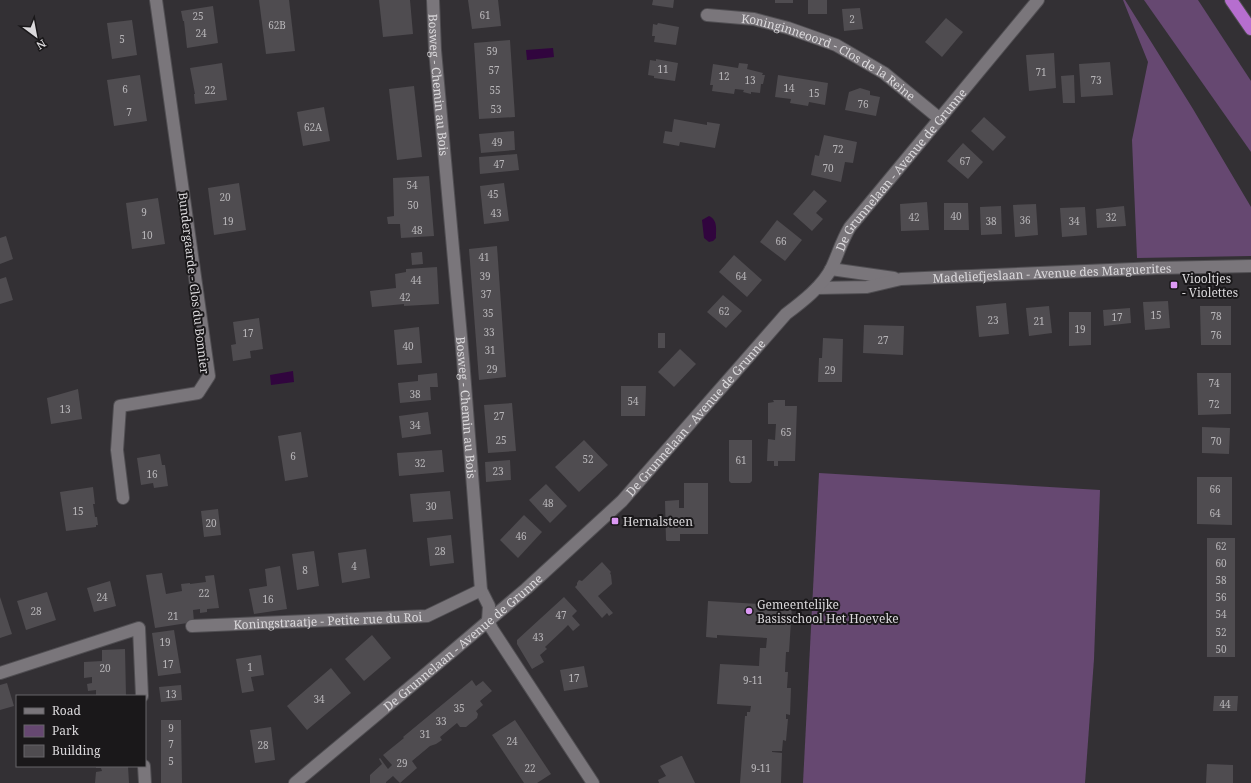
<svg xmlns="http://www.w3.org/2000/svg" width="1251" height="783" font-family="'Noto Serif',serif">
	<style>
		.green { fill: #664871 }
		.water { fill: #31053e }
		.building { fill: #4f4c50 }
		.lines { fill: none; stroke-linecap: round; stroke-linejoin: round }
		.minor-casing { stroke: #504e52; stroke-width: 14 }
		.tertiary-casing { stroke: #504e52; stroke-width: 14 }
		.motorway-casing { stroke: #504e52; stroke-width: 14 }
		.minor { stroke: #7a767b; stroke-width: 12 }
		.tertiary { stroke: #7a767b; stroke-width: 12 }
		.motorway { stroke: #b66ecf; stroke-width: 12 }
		.poi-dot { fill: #dc99f4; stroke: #1a181a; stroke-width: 1.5 }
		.labels { text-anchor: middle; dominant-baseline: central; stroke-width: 4; stroke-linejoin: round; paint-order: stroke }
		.number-label { font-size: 10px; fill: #b8b6b9 }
		.street-label { font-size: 12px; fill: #dbd9dc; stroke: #1a181a }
		.poi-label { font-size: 12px; fill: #dbd9dc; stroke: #1a181a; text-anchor: start }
	</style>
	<rect width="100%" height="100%" fill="#333034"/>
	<!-- green -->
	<g class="green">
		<polygon points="1123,0 1125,0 1193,109 1251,207 1251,256 1137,258 1132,140 1148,62"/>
		<polygon points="1144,0 1198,0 1251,81 1251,152"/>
		<polygon points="819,473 1100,490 1094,659 1085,783 803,783"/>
	</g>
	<!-- water -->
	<g class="water">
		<polygon points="553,48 554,57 527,60 526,50"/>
		<path d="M 709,216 C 718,220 716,230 716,238 L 713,241 L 709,242 L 704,238 L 702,220 Z"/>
		<polygon points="293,371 294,382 271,385 270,375"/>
	</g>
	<!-- building -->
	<g class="building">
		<polygon points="259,0 289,0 295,51 266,54"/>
		<polygon points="379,0 410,0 413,34 383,37"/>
		<polygon points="468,0 498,0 501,26 472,29"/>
		<polygon points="653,0 674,0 673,8 652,5"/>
		<rect x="775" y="0" width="18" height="3"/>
		<rect x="808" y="0" width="19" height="14"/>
		<polygon points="213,6 218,43 187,48 184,21 183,21 181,11"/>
		<polygon points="860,8 863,29 844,31 842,9"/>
		<polygon points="946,18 963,32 942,57 925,42"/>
		<polygon points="132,20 137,55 112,59 107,23"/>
		<polygon points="658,23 679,27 676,45 654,42 655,36 652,36 653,24 657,25"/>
		<polygon points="510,40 515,117 479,119 474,43"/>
		<polygon points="1054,53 1056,88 1029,91 1026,55"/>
		<polygon points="656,59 678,63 675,81 654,78 654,76 648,75 650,60 656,61"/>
		<polygon points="1110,62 1113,95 1081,97 1079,64"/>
		<polygon points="222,63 227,100 195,104 194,94 195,94 190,68"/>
		<polygon points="739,63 748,64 747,69 763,73 762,75 765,75 763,84 761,84 760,93 751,92 751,94 743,92 744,90 735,89 734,94 712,91 713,85 710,85 713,64 738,68"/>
		<polygon points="140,75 147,121 114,126 107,80"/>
		<polygon points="778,75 828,83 825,105 809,102 808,106 790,103 791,99 775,97"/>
		<polygon points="1074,75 1075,103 1063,103 1061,76"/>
		<polygon points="414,86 422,157 397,160 389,89"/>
		<polygon points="860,88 870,91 870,95 880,97 876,116 845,110 849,92"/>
		<polygon points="324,107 330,141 303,146 297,112"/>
		<polygon points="984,117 1006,137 993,151 971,131"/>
		<polygon points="674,119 707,125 707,122 720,124 715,148 680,142 679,146 663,143 665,131 672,132"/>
		<polygon points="514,131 515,150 481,153 479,134"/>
		<polygon points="824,135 857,142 853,163 845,162 841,182 811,175 815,155 819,156"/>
		<polygon points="963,143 983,162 968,179 947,161"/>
		<polygon points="517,154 519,170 480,174 479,157"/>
		<polygon points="429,176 434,236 401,238 400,224 388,224 387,217 394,216 393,178"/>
		<polygon points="239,183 246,230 214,235 208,188"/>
		<polygon points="504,183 509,221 484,224 480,186"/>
		<polygon points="814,190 827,201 816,213 823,219 812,231 793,214"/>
		<polygon points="158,198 165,244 132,249 126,203"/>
		<polygon points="927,202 929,230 901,231 900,204"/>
		<polygon points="944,203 968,203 969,230 944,230"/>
		<polygon points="1036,204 1038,235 1015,237 1013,205"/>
		<polygon points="1001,206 1002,234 981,235 980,207"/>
		<polygon points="1124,206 1126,226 1097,228 1096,209"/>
		<polygon points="1085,207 1087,235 1062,237 1060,208"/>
		<polygon points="777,220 802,240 785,261 760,242"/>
		<polygon points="6,236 13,259 0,264 0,238"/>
		<polygon points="497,246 506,377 479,380 469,249"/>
		<polygon points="422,252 423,264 412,265 411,253"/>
		<polygon points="734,255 762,280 747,297 719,272"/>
		<polygon points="437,267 439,304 404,306 404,304 372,307 370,291 396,288 395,274 406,272 406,269"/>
		<polygon points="6,277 13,300 0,304 0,279"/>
		<polygon points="723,295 742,311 726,328 707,312"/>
		<polygon points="1168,301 1170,328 1145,330 1143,302"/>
		<polygon points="1006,303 1009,334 979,337 976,306"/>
		<polygon points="1049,306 1052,333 1029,336 1026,308"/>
		<polygon points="1200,306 1231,306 1231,345 1201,345"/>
		<polygon points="1130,308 1131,323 1104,326 1103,310"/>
		<polygon points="1069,312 1091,312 1091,345 1069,346"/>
		<polygon points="259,318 263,349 250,351 251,358 233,361 231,345 236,344 233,322"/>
		<polygon points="864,325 904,326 903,355 863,353"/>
		<polygon points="419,327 422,363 397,365 394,330"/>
		<rect x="658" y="333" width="7" height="15"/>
		<polygon points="823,338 843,339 842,382 818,382 819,358 822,358"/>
		<polygon points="680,349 696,364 674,387 658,372"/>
		<polygon points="437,373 438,387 430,387 431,400 400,403 398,383 418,381 418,375"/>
		<polygon points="1197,373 1231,373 1231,414 1198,415"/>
		<polygon points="621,386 646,386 645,416 621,416"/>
		<polygon points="78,389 82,419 51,424 47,398"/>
		<polygon points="773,400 785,400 785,406 797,406 795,461 778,461 778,466 774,466 774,461 767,461 768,439 775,440 776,424 768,424 768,403 774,402"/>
		<polygon points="512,403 516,451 488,453 484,405"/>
		<polygon points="428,412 431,434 402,438 399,416"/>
		<polygon points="1202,427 1230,428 1229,454 1202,453"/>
		<polygon points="301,432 308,477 285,481 278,436"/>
		<polygon points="584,440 608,465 579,492 555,467"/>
		<polygon points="729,440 752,440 752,481 750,483 731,483 729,481"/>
		<polygon points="442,450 444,472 399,476 397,453"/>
		<polygon points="160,454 162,465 165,465 168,486 154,488 153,483 141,485 137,458"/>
		<polygon points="510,460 511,480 486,482 485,462"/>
		<polygon points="1197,477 1232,477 1232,525 1197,524"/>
		<polygon points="684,483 708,483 708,534 680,534 680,541 667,541 666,540 665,501 679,500 679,508 684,508"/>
		<polygon points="546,484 567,506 550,523 529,500"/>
		<polygon points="93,487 95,504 93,504 95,517 97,517 98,525 96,525 96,527 66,531 60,492"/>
		<polygon points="450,491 453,519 413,522 410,494"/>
		<polygon points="218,509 221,535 204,537 201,511"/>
		<polygon points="524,515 542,532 518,558 500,540"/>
		<polygon points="451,535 454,563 430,566 427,538"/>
		<rect x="1207" y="538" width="28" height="119"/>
		<polygon points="366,549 370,578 342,583 338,553"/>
		<polygon points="314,551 319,586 297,590 292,554"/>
		<polygon points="602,562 611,572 610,573 611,575 612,584 598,596 613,613 609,616 607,613 602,618 575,587 577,585 577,583 579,580 582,581"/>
		<polygon points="280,566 287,609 254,614 249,589 267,586 265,569"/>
		<polygon points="162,573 166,594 182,591 181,584 190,583 190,584 206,582 205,576 214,575 219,608 207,609 207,612 200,613 200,609 193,610 194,622 155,628 146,575"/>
		<polygon points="110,581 116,606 94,612 87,588"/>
		<polygon points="47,592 56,620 26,630 17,601"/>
		<polygon points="0,597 12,634 0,638"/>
		<polygon points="564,597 577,611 572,616 580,625 573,631 568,625 562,631 545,647 547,649 540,655 544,662 532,669 517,644 517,640"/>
		<polygon points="708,601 792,606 789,652 786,652 785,672 788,672 787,688 791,688 790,715 786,714 786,719 788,719 786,741 783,740 782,751 772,751 772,752 782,753 781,783 740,783 745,716 747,716 747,712 750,712 751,706 717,704 720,664 759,666 760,648 766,648 767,638 717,635 717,638 706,637"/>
		<polygon points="174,630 181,673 158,676 152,633"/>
		<polygon points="372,635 391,658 364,681 345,659"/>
		<polygon points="125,649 126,696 96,696 96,690 88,691 87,684 92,683 92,677 84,678 84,662 102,661 102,650"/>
		<polygon points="261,655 264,675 251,677 254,691 242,693 236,659"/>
		<polygon points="584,666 588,687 564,691 560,670"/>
		<polygon points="331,668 351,693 307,730 287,706"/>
		<polygon points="472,680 476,686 483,681 492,691 480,701 483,705 476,711 478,714 477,718 466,727 460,727 457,723 440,737 442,740 436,744 430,746 412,761 417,768 400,783 393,776 386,782 386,783 370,783 370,775 382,764 379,759 380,758 388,769 392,765 383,755 404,738 403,737"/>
		<polygon points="7,683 14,706 0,710 0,685"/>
		<polygon points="181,685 182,700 161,702 159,687"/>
		<polygon points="1214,696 1238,696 1237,711 1213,711"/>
		<polygon points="161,720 181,720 182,783 161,783"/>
		<polygon points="515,720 551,774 537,783 524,783 492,735"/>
		<polygon points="271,727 275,760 255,763 250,730"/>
		<polygon points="681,756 682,756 695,783 659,783 658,780 666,776 660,766"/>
		<polygon points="1207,764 1233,765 1233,783 1206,783"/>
		<polygon points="96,766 128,766 129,783 95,783 96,772 102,771 101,768 96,768"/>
	</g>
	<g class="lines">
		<!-- minor casing -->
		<g class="minor-casing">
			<g id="minor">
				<path id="s1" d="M 433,0 L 435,50 L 463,359 L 481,590 L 489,606 L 488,621 L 492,629 L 593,783"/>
				<path id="s2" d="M 707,15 L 754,19 L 788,28 L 836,45 L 884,73 L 940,119"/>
				<polyline points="831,269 894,278"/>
				<path id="s3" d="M 817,288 L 867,287 L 901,279 L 1157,268 L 1251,266"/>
				<polyline points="123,498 117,450 120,406 198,393 209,376 156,0"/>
				<path id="s4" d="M 192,626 L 427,616 L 481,590"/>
				<polyline points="0,673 139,628 142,696"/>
				<polyline points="144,766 145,783"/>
			</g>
		</g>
		<!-- tertiary casing -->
		<g class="tertiary-casing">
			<g id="tertiary">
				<path id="s5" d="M 295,783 L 422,677 L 526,589 L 622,501 L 786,314 C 802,302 823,286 832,267 C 838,254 842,240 850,227 L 1038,0"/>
			</g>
		</g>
		<!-- motorway casing -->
		<g class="motorway-casing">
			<polyline id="motorway" points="1231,0 1251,29"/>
		</g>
		<!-- minor -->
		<use href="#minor" class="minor"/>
		<!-- tertiary -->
		<use href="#tertiary" class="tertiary"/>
		<!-- motorway -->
		<use href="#motorway" class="motorway"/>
	</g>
	<!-- markers -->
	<g class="poi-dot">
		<rect x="1170" y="281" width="8" height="8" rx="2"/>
		<rect x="611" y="517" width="8" height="8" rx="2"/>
		<circle cx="749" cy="611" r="4"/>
	</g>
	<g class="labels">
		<!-- number labels -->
		<g class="number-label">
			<text x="485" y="15">61</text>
			<text x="198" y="16">25</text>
			<text x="852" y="19">2</text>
			<text x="277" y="25">62B</text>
			<text x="201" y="33">24</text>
			<text x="122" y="39">5</text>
			<text x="492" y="51">59</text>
			<text x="663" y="69">11</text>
			<text x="494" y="70">57</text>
			<text x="1041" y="72">71</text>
			<text x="724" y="76">12</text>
			<text x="750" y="80">13</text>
			<text x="1096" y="80">73</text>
			<text x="789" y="88">14</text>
			<text x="125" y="89">6</text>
			<text x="210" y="90">22</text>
			<text x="495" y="90">55</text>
			<text x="814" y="93">15</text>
			<text x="863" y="104">76</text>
			<text x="496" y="109">53</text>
			<text x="129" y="112">7</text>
			<text x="313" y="127">62A</text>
			<text x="497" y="142">49</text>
			<text x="838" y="149">72</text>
			<text x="965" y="161">67</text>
			<text x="499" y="164">47</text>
			<text x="828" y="168">70</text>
			<text x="412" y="185">54</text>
			<text x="493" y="194">45</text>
			<text x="225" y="197">20</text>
			<text x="413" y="205">50</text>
			<text x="144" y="212">9</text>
			<text x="496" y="213">43</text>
			<text x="956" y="216">40</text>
			<text x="914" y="217">42</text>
			<text x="1111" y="217">32</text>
			<text x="1025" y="220">36</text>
			<text x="228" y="221">19</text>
			<text x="991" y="221">38</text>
			<text x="1074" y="221">34</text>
			<text x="417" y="230">48</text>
			<text x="147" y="235">10</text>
			<text x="781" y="241">66</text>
			<text x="484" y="257">41</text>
			<text x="485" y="276">39</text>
			<text x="741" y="276">64</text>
			<text x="416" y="280">44</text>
			<text x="486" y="294">37</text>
			<text x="405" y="297">42</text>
			<text x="724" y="311">62</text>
			<text x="488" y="313">35</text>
			<text x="1156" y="315">15</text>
			<text x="1216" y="316">78</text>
			<text x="1117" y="317">17</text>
			<text x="993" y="320">23</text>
			<text x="1039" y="321">21</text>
			<text x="1080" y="329">19</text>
			<text x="489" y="332">33</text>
			<text x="248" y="333">17</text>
			<text x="1216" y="335">76</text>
			<text x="883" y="340">27</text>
			<text x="408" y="346">40</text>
			<text x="490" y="350">31</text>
			<text x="492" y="369">29</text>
			<text x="830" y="370">29</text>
			<text x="1214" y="383">74</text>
			<text x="415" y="394">38</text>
			<text x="633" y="401">54</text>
			<text x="1214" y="404">72</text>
			<text x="65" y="409">13</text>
			<text x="499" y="416">27</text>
			<text x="415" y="425">34</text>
			<text x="786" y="432">65</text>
			<text x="501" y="440">25</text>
			<text x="1216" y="441">70</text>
			<text x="293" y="456">6</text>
			<text x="588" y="459">52</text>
			<text x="741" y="460">61</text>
			<text x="420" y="463">32</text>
			<text x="498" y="471">23</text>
			<text x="152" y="474">16</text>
			<text x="1215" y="489">66</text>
			<text x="548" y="503">48</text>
			<text x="431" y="506">30</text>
			<text x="78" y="511">15</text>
			<text x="1215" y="513">64</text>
			<text x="211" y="523">20</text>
			<text x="521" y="536">46</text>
			<text x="1221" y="546">62</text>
			<text x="440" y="551">28</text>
			<text x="1221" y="563">60</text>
			<text x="354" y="566">4</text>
			<text x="305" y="570">8</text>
			<text x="1221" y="580">58</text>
			<text x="204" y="593">22</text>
			<text x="102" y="597">24</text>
			<text x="1221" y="597">56</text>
			<text x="268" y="599">16</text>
			<text x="36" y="611">28</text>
			<text x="1221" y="614">54</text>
			<text x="561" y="615">47</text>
			<text x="173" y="616">21</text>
			<text x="1221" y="632">52</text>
			<text x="538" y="637">43</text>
			<text x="165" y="642">19</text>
			<text x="1221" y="649">50</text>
			<text x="168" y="664">17</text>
			<text x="250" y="667">1</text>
			<text x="105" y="668">20</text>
			<text x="574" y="678">17</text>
			<text x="753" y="680">9-11</text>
			<text x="171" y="694">13</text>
			<text x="319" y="699">34</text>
			<text x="1225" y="704">44</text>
			<text x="459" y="708">35</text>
			<text x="441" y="721">33</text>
			<text x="171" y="728">9</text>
			<text x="425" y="734">31</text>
			<text x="512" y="741">24</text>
			<text x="171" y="744">7</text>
			<text x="263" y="745">28</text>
			<text x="171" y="761">5</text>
			<text x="402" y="763">29</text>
			<text x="530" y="768">22</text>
			<text x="761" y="768">9-11</text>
		</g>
		<!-- street labels -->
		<g class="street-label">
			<text stroke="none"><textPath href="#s2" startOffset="131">Koninginneoord - Clos de la Reine</textPath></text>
			<text stroke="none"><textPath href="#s1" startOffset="85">Bosweg - Chemin au Bois</textPath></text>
			<text stroke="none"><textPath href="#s5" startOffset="867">De Grunnelaan - Avenue de Grunne</textPath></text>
			<text stroke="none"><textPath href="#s3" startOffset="236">Madeliefjeslaan - Avenue des Marguerites</textPath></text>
			<text transform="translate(194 283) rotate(83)">Bundergaarde - Clos du Bonnier</text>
			<text stroke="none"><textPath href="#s1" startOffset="409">Bosweg - Chemin au Bois</textPath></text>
			<text stroke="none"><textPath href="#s5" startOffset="543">De Grunnelaan - Avenue de Grunne</textPath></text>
			<text stroke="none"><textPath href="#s4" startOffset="136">Koningstraatje - Petite rue du Roi</textPath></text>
			<text stroke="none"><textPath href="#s5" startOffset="219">De Grunnelaan - Avenue de Grunne</textPath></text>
		</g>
		<!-- poi labels -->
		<g class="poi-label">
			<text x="1182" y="278">Viooltjes<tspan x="1182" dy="14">- Violettes</tspan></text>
			<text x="623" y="521">Hernalsteen</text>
			<text x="757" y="604">Gemeentelijke<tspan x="757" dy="14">Basisschool Het Hoeveke</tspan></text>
		</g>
	</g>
	<!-- legend -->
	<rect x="16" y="695" width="130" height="72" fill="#1a181a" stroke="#676568"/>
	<rect x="24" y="708" width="20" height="6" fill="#7a767b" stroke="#676568"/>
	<text x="52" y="715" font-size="12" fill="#dbd9dc">Road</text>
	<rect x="24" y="725" width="20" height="12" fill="#664871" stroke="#676568"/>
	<text x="52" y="735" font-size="12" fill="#dbd9dc">Park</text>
	<rect x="24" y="745" width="20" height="12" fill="#4f4c50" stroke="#676568"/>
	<text x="52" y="755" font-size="12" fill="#dbd9dc">Building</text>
	<!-- north arrow -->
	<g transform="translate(36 36) rotate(148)" stroke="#1a181a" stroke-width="3" paint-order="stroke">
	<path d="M0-3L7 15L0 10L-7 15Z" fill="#dbd9dc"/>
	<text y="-6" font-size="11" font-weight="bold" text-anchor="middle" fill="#dbd9dc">N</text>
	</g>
</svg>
